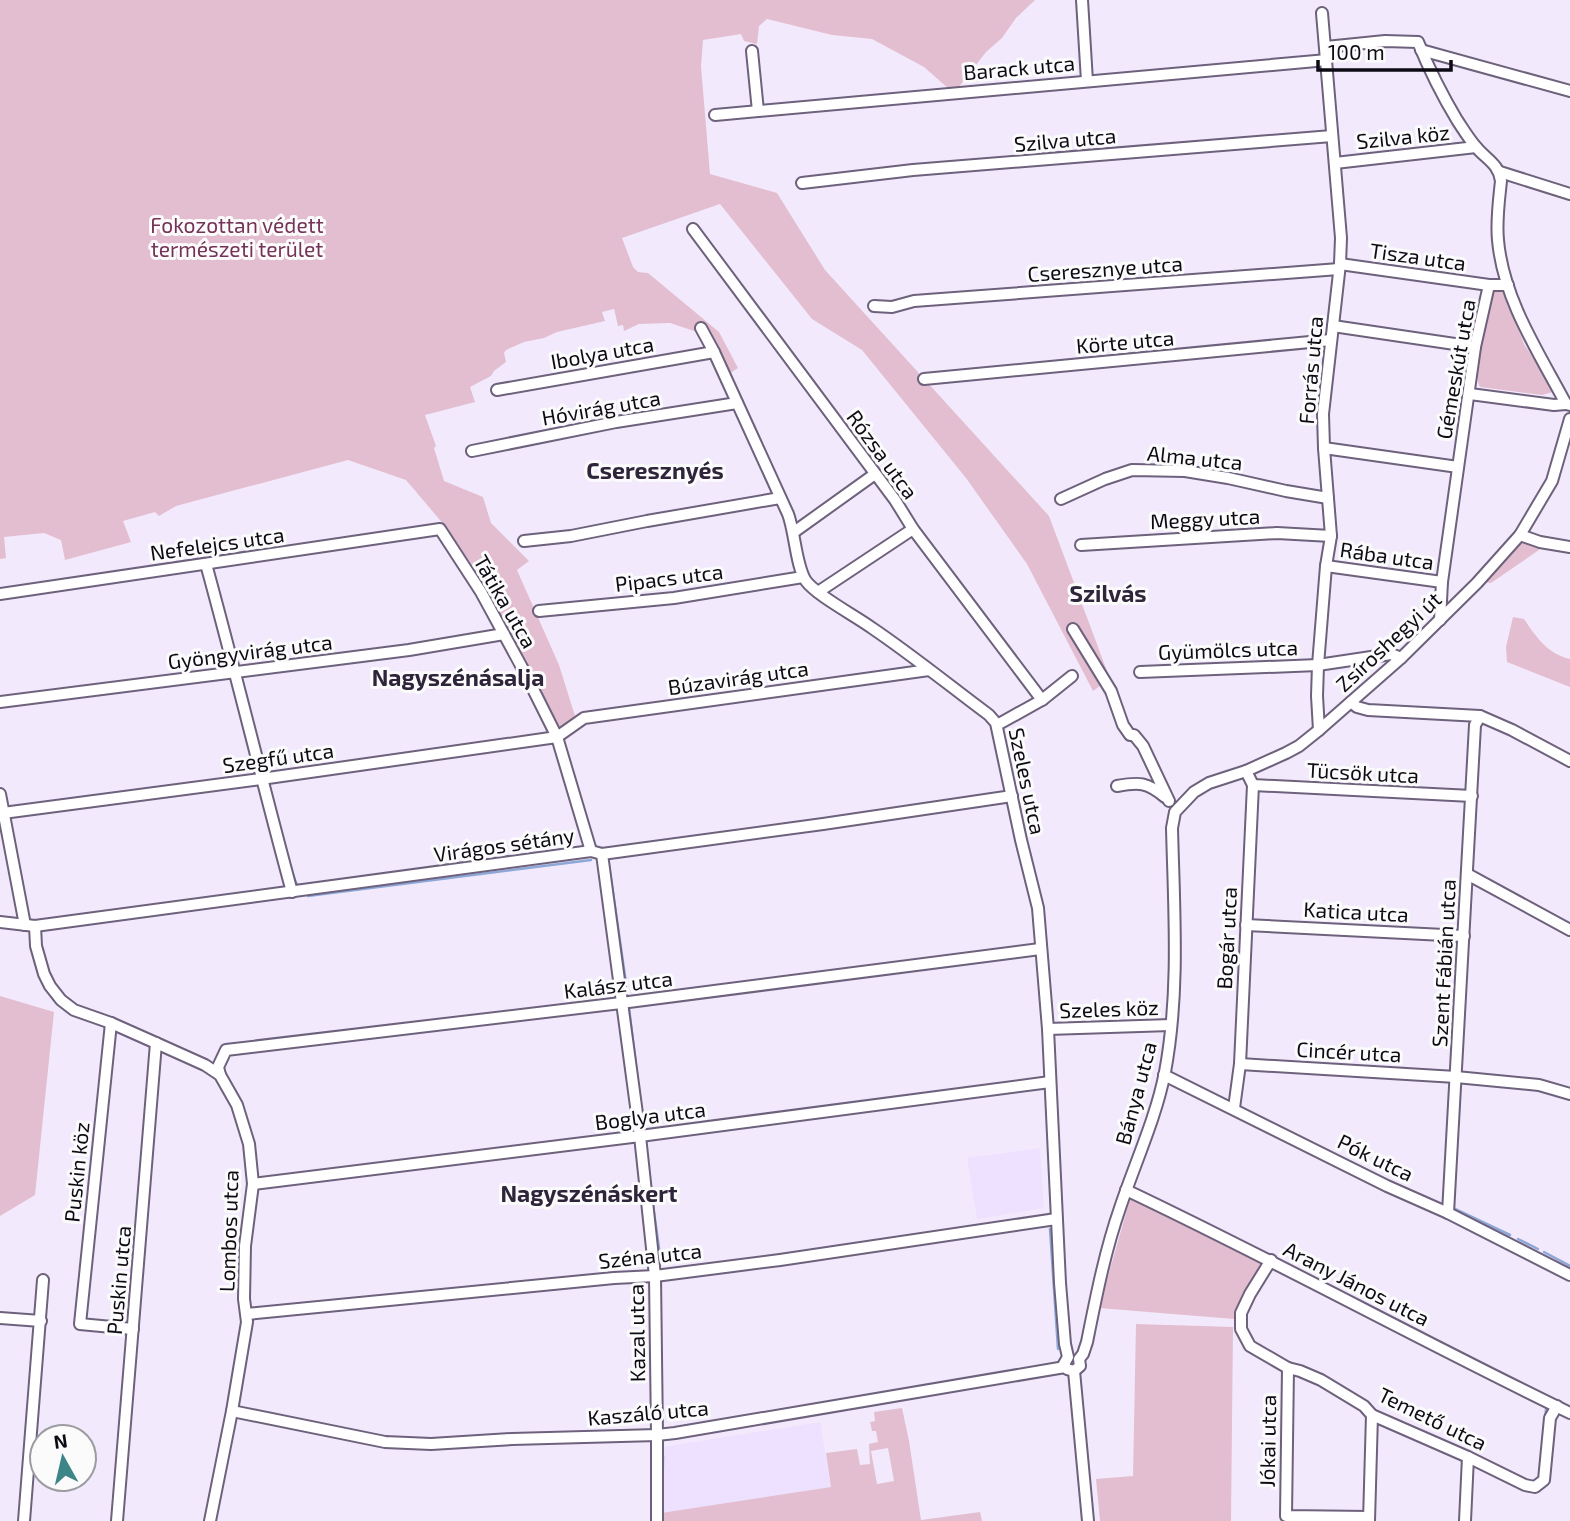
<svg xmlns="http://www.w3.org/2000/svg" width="1570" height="1521" font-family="'Exo 2',sans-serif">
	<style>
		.built { fill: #ede1ff }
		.green { fill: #e3bed0; fill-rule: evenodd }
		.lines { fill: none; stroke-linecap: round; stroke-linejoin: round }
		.stream { stroke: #8da8d8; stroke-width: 2.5 }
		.street-casing { stroke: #6d617c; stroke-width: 14 }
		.street { stroke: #fff; stroke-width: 10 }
		.labels { text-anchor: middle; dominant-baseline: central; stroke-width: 6; stroke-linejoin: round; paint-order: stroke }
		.street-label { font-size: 21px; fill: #0e0a14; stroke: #fbfbfb }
		.park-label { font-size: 21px; fill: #753258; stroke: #fbfbfb }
		.neighbourhood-label { font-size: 23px; font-weight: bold; fill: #2f253b; stroke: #fbfbfb }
	</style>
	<rect width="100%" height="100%" fill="#f2eafc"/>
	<!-- built -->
	<g class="built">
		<polygon points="1040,1148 1044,1208 977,1219 967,1158"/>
		<polygon points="820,1422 831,1487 661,1513 662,1447"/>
	</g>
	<!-- green -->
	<g class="green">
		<polygon points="0,0 1035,0 1016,18 1002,38 986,52 958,88 949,89 924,67 872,39 832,35 767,19 759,26 757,44 744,41 741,34 703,40 701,66 710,174 777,193 825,270 1049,516 1110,679 1093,691 1027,564 966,478 862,350 812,319 720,204 622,238 633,267 638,272 648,273 719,332 738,368 729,374 709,336 670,323 639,324 624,331 623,325 618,326 614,309 602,312 605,321 557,332 544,338 524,342 506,350 504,353 506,362 494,371 491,376 470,387 475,402 425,415 436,446 434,448 444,481 483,497 491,523 529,561 517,570 559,665 576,719 557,729 486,596 491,592 445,526 406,480 348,460 176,506 159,516 155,512 123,521 131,542 65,560 61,540 44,533 4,537 6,558 0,559"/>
		<path d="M 1500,290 L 1505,293 L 1524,344 L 1547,380 L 1553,392 L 1542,395 L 1480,387 C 1470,371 1488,312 1492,291 Z"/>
		<polygon points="1516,540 1539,543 1539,550 1491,583 1480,582"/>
		<path d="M 1513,617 L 1524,619 C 1536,637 1548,654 1570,659 L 1570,687 L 1507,662 L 1506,647 Z"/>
		<polygon points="0,996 54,1012 35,1195 0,1216"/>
		<polygon points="1136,1198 1258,1260 1261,1266 1234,1319 1099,1308 1130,1199"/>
		<polygon points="1136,1324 1233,1327 1231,1521 1100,1521 1096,1479 1133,1476"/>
		<path d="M 902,1408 L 909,1441 L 921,1520 L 980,1512 L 982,1521 L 661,1521 L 661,1513 L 831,1487 L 826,1453 L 857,1449 L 860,1465 L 870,1464 L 869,1444 L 878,1442 L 876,1431 L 872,1431 L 870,1422 L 875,1421 L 874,1412 ZM 888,1448 L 894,1481 L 877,1484 L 871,1451 Z"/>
	</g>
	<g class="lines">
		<!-- stream -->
		<g class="stream">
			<polyline points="608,858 626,983"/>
			<polyline points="292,872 296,883 300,887"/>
			<polyline points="308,896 591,860"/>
			<polyline points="629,1008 637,1074"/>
			<polyline points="651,1191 660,1255"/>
			<polyline points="1455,1209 1510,1235"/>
			<polyline points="1050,1229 1058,1349"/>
			<polyline points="1518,1239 1538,1249"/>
			<polyline points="1544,1252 1570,1266"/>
			<polyline points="661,1347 662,1425"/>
			<polyline points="1545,1420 1546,1409"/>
			<polyline points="662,1521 663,1456"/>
		</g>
		<!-- street casing -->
		<g class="street-casing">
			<g id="street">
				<polyline points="1082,0 1087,81"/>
				<path d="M 1326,47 L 1385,41 L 1418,42 C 1429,69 1442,95 1457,120 C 1463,129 1469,139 1476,147 C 1486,159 1499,164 1501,181 C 1499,200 1496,221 1498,240 C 1503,299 1539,353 1566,404 L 1570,405"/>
				<polyline points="1421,50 1570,91"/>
				<polyline points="752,51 758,111"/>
				<polyline points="715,115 1327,60"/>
				<polyline points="1335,163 1476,147"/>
				<polyline points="1500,172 1570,194"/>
				<polyline points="802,183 913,170 1332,136"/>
				<polyline points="693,229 895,500 913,529 1042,700"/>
				<polyline points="1340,264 1489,285"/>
				<polyline points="874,306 892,307 914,301 1339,269"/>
				<polyline points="1333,326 1475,347"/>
				<path d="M 701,328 L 714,352 L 788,514 C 795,532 796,567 806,581 C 817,596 856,616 872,628 C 912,655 950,686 989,715 L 996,723 L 1021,840 L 1038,908 L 1048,1029 L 1060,1283 L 1065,1344 L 1068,1357 L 1064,1364 L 1067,1369 L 1074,1371"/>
				<polyline points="924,379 1331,340"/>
				<polyline points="497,390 714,352"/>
				<polyline points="1470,394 1554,405 1566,404"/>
				<polyline points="1324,448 1458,467"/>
				<polyline points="472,451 616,422 737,403"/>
				<polyline points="1061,499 1105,479 1132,470 1185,471 1228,478 1286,491 1328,498"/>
				<polyline points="794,532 875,474"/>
				<polyline points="1520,535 1540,542 1570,547"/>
				<polyline points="524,541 571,536 647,521 780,498"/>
				<polyline points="1081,545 1277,533 1331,536"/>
				<path d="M 206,564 C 236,673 262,782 292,892"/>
				<polyline points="1326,566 1442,582"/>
				<polyline points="818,592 913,529"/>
				<polyline points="0,594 440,529 481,592 525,673 557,737 591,851"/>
				<polyline points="539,611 674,598 803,577"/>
				<polyline points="1440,620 1442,582 1475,347 1489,285 1508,285"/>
				<polyline points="1073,629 1111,691 1123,725 1130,735 1134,735 1143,746 1169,801"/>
				<polyline points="1140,672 1318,665 1391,654 1401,658"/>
				<polyline points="0,702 409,650 504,634"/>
				<polyline points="1351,702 1357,707 1368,710 1480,716 1512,730 1570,761"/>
				<polyline points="997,725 1042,700 1072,676"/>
				<polyline points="1319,730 1317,696 1318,665 1326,566 1331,536 1324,448 1323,414 1340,264 1341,238 1322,13"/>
				<polyline points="1253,785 1472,796"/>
				<path d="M 1117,786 C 1139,782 1147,782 1165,797"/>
				<polyline points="0,794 25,925"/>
				<polyline points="3,813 261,779 557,737 584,718 929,670"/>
				<polyline points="602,854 640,1136 655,1276 657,1435 657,1521"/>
				<polyline points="1467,874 1570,930"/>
				<polyline points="0,922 35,926 591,851 602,854 823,824 1012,796"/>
				<polyline points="1246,925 1464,936"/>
				<polyline points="35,926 36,946 44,974 50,986 61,1000 74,1010 111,1023 156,1043 205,1065 220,1075 237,1105 249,1144 253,1184 245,1246 244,1299 247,1322 232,1411 210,1521"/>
				<polyline points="111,1023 80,1324 133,1329"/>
				<polyline points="1048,1029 1171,1025"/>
				<polyline points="1240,1064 1456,1077 1539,1085 1570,1094"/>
				<polyline points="220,1075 218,1067 226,1050 621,1003 1040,949"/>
				<polyline points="1164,1075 1387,1186 1448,1213 1570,1275"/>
				<polyline points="1234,1108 1240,1064 1253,785 1246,771"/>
				<polyline points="253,1184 640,1136 1050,1082"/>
				<path d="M 1126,1190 C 1276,1261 1421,1341 1570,1413"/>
				<polyline points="1448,1213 1475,725 1480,716"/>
				<polyline points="1271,1260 1250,1294 1241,1313 1241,1329 1250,1346 1288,1368 1300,1371 1321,1380 1364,1406 1372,1415 1468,1457 1525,1485 1535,1487 1544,1480 1550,1418 1557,1406"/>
				<polyline points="247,1314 614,1278 655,1276 780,1260 1056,1219"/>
				<polyline points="0,1318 41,1321"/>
				<polyline points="1288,1368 1286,1516 1369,1517"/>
				<path d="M 1074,1371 L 1080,1366 L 1079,1359 L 1083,1354 L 1087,1342 C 1096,1297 1105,1251 1120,1208 C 1135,1163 1156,1118 1165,1072 C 1180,992 1174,909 1172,828 L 1175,812 L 1194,792 L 1209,783 L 1246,771 L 1286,753 L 1299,746 L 1319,730 L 1401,658 L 1477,583 L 1520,535 L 1552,481 L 1570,419"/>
				<polyline points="1074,1371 1088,1521"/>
				<polyline points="232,1411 385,1442 431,1444 512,1439 657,1435 675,1433 1065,1367"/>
				<polyline points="24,1521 43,1280"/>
				<polyline points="117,1521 156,1043"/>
				<polyline points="1369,1521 1372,1415"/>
				<polyline points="1465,1521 1468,1457"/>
			</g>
		</g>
		<!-- street -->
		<use href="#street" class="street"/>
	</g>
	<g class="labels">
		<!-- street labels -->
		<g class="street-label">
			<text transform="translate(1019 67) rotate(-5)">Barack utca</text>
			<text transform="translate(1403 136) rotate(-6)">Szilva köz</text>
			<text transform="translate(1065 139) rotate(-5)">Szilva utca</text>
			<text transform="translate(1418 256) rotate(8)">Tisza utca</text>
			<text transform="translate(1105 268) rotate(-4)">Cseresznye utca</text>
			<text transform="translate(1125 341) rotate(-5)">Körte utca</text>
			<text transform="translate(602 352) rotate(-10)">Ibolya utca</text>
			<text transform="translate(1455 369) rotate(-80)">Gémeskút utca</text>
			<text transform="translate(1310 370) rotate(-85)">Forrás utca</text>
			<text transform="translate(601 407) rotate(-10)">Hóvirág utca</text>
			<text transform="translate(883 454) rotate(54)">Rózsa utca</text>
			<text transform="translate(1195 457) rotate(6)">Alma utca</text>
			<text transform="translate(1205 518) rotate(-3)">Meggy utca</text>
			<text transform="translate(217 543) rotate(-8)">Nefelejcs utca</text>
			<text transform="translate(1387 555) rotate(8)">Rába utca</text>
			<text transform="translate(669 577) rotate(-7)">Pipacs utca</text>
			<text transform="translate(506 601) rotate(60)">Tátika utca</text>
			<text transform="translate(1388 641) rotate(-43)">Zsíroshegyi út</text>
			<text transform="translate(1228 649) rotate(-2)">Gyümölcs utca</text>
			<text transform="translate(250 651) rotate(-7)">Gyöngyvirág utca</text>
			<text transform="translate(738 677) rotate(-8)">Búzavirág utca</text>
			<text transform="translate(278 757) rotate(-8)">Szegfű utca</text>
			<text transform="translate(1363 772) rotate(3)">Tücsök utca</text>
			<text transform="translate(1028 781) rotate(78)">Szeles utca</text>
			<text transform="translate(504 844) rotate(-8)">Virágos sétány</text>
			<text transform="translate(1356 911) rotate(3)">Katica utca</text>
			<text transform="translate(1226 938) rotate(-87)">Bogár utca</text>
			<text transform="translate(1443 963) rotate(-87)">Szent Fábián utca</text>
			<text transform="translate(618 984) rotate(-7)">Kalász utca</text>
			<text transform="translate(1109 1008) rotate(-2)">Szeles köz</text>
			<text transform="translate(1349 1051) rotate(3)">Cincér utca</text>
			<text transform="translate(1135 1093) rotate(-75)">Bánya utca</text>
			<text transform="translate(650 1115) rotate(-7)">Boglya utca</text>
			<text transform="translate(1376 1157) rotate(26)">Pók utca</text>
			<text transform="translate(76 1172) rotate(-84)">Puskin köz</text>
			<text transform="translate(228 1231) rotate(-88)">Lombos utca</text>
			<text transform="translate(650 1255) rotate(-6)">Széna utca</text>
			<text transform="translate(118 1280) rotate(-85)">Puskin utca</text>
			<text transform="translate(1357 1283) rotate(27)">Arany János utca</text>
			<text transform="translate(636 1333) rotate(-91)">Kazal utca</text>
			<text transform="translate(648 1412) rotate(-5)">Kaszáló utca</text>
			<text transform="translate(1433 1418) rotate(26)">Temető utca</text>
			<text transform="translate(1267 1441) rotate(-89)">Jókai utca</text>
		</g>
		<!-- park labels -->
		<g class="park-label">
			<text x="237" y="224">Fokozottan védett<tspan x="237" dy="24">természeti terület</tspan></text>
		</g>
		<!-- neighbourhood labels -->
		<g class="neighbourhood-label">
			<text x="655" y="470">Cseresznyés</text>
			<text x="1108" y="593">Szilvás</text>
			<text x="458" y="677">Nagyszénásalja</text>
			<text x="589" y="1193">Nagyszénáskert</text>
		</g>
	</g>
	<!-- north arrow -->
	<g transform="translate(63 1458) rotate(352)"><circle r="33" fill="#fbfbfb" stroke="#9c9b9f" stroke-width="2"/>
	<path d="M0-5L12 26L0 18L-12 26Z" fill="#3d8688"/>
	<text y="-10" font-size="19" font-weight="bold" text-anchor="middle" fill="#0e0a14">N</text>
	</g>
	<!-- scale -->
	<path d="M1318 60v10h133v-10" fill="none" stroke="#0e0a14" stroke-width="3.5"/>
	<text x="1328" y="60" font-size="21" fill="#0e0a14" stroke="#fbfbfb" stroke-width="5" paint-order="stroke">100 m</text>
</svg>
